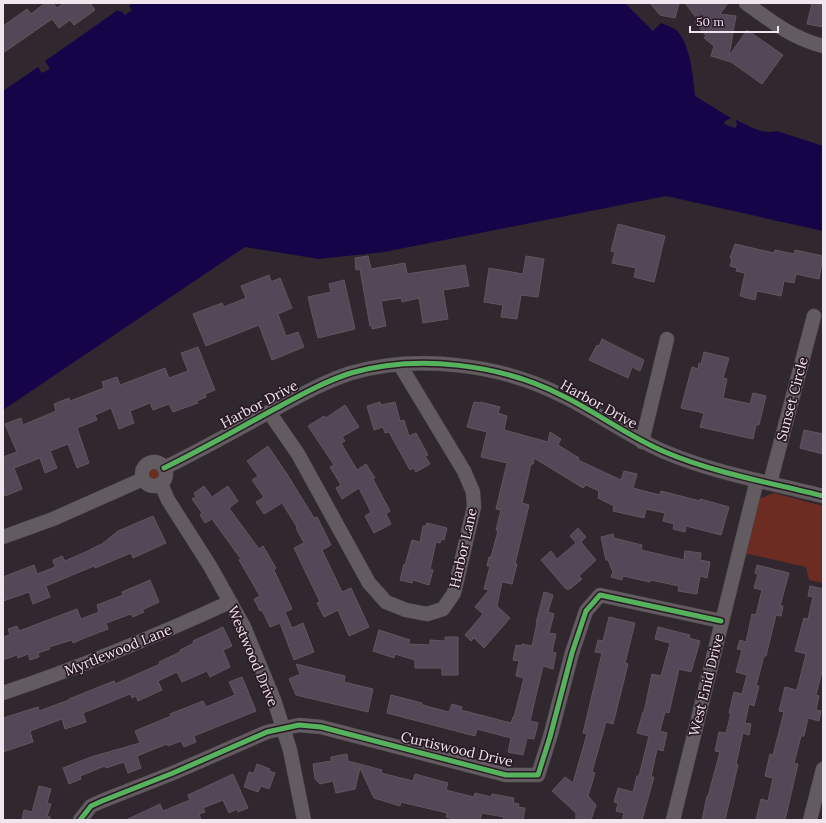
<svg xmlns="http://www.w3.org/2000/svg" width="826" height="823" font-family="Lora,serif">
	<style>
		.green { fill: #6d2c21 }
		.water { fill: #160448 }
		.building { fill: #534758; stroke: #5e585e }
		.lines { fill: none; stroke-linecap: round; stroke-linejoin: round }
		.minor-casing { stroke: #4b4449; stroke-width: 15 }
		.minor { stroke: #625b60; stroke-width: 14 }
		.cycleway-casing { stroke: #2a1a26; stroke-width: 8 }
		.cycleway { stroke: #56b35d; stroke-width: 5 }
		.labels { text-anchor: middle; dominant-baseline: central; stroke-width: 3.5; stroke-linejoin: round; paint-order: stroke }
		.street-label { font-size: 14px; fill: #f1e6ee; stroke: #2a1a26 }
	</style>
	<rect width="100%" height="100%" fill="#30282e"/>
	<!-- green -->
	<g class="green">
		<circle cx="154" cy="474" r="7"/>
		<polygon points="774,493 823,506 823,583 809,580 806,567 744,553 759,499"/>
	</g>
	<!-- water -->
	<path class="water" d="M 133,3 L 625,3 L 653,31 L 661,23 C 666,25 672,27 676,30 C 691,44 693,78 695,96 L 731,118 L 725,121 L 724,124 L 735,128 L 737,126 L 736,120 C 750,126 762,135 777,131 L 823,146 L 823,231 L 666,196 L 384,252 L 319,259 L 245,247 L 3,410 L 3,91 L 38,67 L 42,73 L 50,69 L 45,61 L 118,10 L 120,12 L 121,11 L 125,15 L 132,10 L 129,6 Z"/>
	<!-- building -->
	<g class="building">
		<polygon points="45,3 53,3 57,8 64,3 90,3 95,10 74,25 70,20 59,28 52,19 3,53 3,26 27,9 31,14"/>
		<polygon points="650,3 679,3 675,18 660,15"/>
		<polygon points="685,3 728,3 720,14 736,16 729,56 747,30 783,55 762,84 731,62 711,56 714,46 704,38 706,36 695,22 697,19"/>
		<polygon points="812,3 823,5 823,27 807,24"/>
		<polygon points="618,224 665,236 654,282 634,277 636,268 612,263 615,252 611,251"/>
		<polygon points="735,244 774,253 775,250 794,254 795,250 823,256 819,279 796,274 794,283 784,281 781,296 757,291 755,300 740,296 745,273 736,271 737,268 730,266 732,259 730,258"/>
		<polygon points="368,256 371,269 405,263 407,274 465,265 469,286 443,290 448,319 423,323 419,298 402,302 401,298 381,301 386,326 372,329 372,325 370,326 360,269 356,270 355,258"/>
		<polygon points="526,256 544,259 538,297 521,295 517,319 501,317 503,305 484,302 489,268 523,274"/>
		<polygon points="269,275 271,282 280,278 292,308 278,314 286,336 298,332 304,347 272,360 259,325 206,346 193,314 222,303 224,307 246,298 241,286"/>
		<polygon points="344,280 355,329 318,338 308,297 331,292 329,284"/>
		<polygon points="602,339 644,360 640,371 632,367 628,378 589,360 597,345 599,346"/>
		<polygon points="198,347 215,390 205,394 206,397 197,401 198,403 173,412 169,404 153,410 150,403 130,411 134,423 119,429 111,408 95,415 97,420 77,428 89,463 77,468 68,444 50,451 57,468 45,473 40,458 14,468 22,489 5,496 3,490 3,457 17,452 5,424 21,418 23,425 56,411 54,404 69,398 70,401 104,388 102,382 117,377 120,385 165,368 169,378 188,371 181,353"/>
		<polygon points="704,352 729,358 723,378 727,379 723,398 750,404 753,393 766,396 759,425 756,425 753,439 700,427 704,413 681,408 692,367 698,369 699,363 701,364"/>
		<polygon points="380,402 381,405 395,402 400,421 404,420 409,436 416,433 428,455 425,456 430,464 416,472 413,468 410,470 389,432 385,433 383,427 374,430 367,406"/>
		<polygon points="474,402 480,403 481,402 500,407 498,413 507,416 504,430 548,442 550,432 561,439 558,445 579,458 578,460 621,480 624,471 637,474 633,488 660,495 661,491 700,501 700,499 729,507 721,535 686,526 685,532 673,529 674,524 663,521 665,513 646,509 644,518 613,511 614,506 598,498 599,491 586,485 583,488 534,458 533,464 531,464 522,503 529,505 515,564 517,564 512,584 502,582 497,606 510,618 484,648 474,638 471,641 465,635 483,614 475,607 489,590 484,589 490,566 487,566 489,557 491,557 498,531 496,530 501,510 496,509 507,463 481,457 487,432 467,427"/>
		<polygon points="345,405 359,427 342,437 345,441 341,443 357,470 366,464 375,478 373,479 390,511 386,514 391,524 374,533 365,516 371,512 359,488 342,499 336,488 341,485 330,467 334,465 308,426 324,416 326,418"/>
		<polygon points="804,430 823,434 823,454 800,448"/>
		<polygon points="268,446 287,474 314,518 317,517 331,545 322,550 342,592 351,588 369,627 349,636 338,610 324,617 317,603 320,602 294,548 304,543 296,528 297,527 282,503 264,514 256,502 264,497 252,480 258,476 247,461"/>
		<polygon points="204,486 212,497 228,486 238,501 229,508 259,549 263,546 276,568 274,570 292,609 285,612 292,628 303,623 314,652 294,660 280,623 270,627 262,610 260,611 254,599 260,596 239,560 241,559 212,519 205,523 200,515 202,513 192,499 196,497 194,493"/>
		<polygon points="153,516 166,543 133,558 131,553 95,568 94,566 46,586 50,597 33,604 29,592 3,601 3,577 34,565 37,574 55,567 53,560 62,556 65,561 90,550 91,549 102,544 118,531"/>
		<polygon points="427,523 447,528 444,540 441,539 440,543 436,542 430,569 433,570 429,585 413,580 412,583 400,580 404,564 405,565 412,540 420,542 423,526 426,526"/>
		<polygon points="578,528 586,537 581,542 596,560 579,576 582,579 570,589 566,589 541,560 551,551 557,559 576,543 570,536"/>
		<polygon points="613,534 614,538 642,545 641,550 684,560 685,551 701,553 700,560 710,562 707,578 700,576 697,594 678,591 679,586 651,580 650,582 623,576 622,580 611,577 613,572 608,560 606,560 601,537"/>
		<polygon points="757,565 789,573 780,606 783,606 781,616 776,615 766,656 764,656 756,686 759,686 754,706 749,704 745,723 751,724 749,735 743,733 736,764 738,765 725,820 702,820 707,796 708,796 720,752 715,751 719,732 726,733 731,713 729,713 734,692 742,694 747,675 736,672 742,650 737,649 740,640 746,642 752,614 756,615 762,590 754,588 758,574 755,573"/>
		<polygon points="150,580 159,602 142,610 144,612 133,617 131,614 106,623 108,629 87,637 73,643 72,640 49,647 50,649 38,653 39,657 30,660 28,654 18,658 17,655 3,660 3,637 10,635 8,629 17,626 19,631 77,609 81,619 99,612 97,605 123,595 122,592"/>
		<polygon points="810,586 823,589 823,667 816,695 819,696 816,710 821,711 819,721 808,718 804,736 801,736 794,763 798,764 785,820 756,820 761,799 768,801 773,778 765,776 770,754 773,755 784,712 779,711 785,687 797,690 806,654 795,651 804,618 808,619 813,597 808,596"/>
		<polygon points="544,592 553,595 548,612 554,614 549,633 556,634 552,652 556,653 553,669 543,666 530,721 538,723 534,739 527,738 523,755 508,752 511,738 477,729 475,736 387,713 391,695 422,703 422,705 449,712 452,704 462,707 461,710 511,723 513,717 514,717 524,678 516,676 519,661 513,660 516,645 521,646 522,644 532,646 537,623 536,623"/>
		<polygon points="609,617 635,623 625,663 628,664 613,724 606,722 592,772 595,773 588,796 596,805 591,820 576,820 576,813 552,791 565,777 573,783 587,734 583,733 602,653 595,652 598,640 603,641"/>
		<polygon points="223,627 232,646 223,650 230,667 210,677 207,671 182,682 177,672 158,681 162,690 138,701 136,696 132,698 130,694 83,713 86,722 65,729 62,719 30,731 33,742 3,752 3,718 38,707 39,711 69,700 69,699 114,681 115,684 160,664 159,662 180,652 180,650 194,643 193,641"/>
		<polygon points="658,627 690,635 689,638 700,641 691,672 679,669 669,713 665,712 660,731 667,733 663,751 657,749 651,777 654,777 642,820 622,820 624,813 616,811 618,803 614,802 618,788 633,792 637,776 639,776 649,736 637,733 643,712 644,712 652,674 661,676 670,643 655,639"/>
		<polygon points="379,630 410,640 408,644 430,645 430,640 445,641 445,637 458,637 458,675 442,675 442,668 415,668 415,660 395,654 394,658 373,651"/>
		<polygon points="296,664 345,676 344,682 373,689 368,712 296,695 289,679 300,674"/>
		<polygon points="242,677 256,711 194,736 196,742 184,747 181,741 168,746 167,744 137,756 141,768 128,773 124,762 106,768 105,766 80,776 81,779 69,784 63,768 91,757 140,743 135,731 171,716 170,714 203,701 206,707 235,695 229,682"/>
		<polygon points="347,754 348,761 382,770 381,773 413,781 415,774 448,783 446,790 474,797 475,793 491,797 492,794 514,798 513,803 519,804 518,807 525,808 523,820 503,820 504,817 482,813 480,820 458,820 446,817 447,813 401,802 400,806 374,798 360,768 355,789 336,793 333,781 320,784 315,779 313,764 331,761 331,757"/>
		<polygon points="257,764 270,769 269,771 275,773 269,789 261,786 258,792 244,787 249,772 254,773"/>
		<polygon points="233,774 248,808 238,812 237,809 229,813 223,800 203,808 205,812 199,814 201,820 126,820 160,804 163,811 190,800 188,795"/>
		<polygon points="39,786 51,789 47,803 51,804 47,816 50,817 50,820 22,820 24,810 32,812"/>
	</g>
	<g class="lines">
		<!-- minor casing -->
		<g class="minor-casing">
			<g id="minor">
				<path d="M 746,3 C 772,22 792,38 823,46"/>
				<polyline points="269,412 298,454 369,583 386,602 406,610 427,614 443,609 454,593 474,507 473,492 464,471 400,365"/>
				<polyline points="642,442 667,339"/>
				<circle cx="154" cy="474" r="12"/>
				<path d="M 164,468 C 201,450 236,430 271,411 C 297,397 323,382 351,373 C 418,354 501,364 563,396 C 598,413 629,437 665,452 C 714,473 772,483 823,496"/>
				<polyline points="770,483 814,316"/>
				<polyline points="161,484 168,500 210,566 244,627 274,700 290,750 304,820"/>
				<polyline points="3,537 53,519 143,479"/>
				<path d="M 3,693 C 81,667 156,636 230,602"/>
				<polyline points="80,820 91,806 102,801 173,773 267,732 299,725 321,727 506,775 538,775 550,737 572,653 586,611 600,595 721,621"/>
				<polyline points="673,820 757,480"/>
				<polyline points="810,820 823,769"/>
			</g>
		</g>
		<!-- minor -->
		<use href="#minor" class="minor"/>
		<!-- cycleway casing -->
		<g class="cycleway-casing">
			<g id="cycleway">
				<path d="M 164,468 C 201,450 236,430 271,411 C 297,397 323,382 351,373 C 418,354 501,364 563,396 C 598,413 629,437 665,452 C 714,473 772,483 823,496"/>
				<polyline points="80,820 91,806 102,801 173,773 267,732 299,725 321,727 506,775 538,775 550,737 572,653 586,611 600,595 721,621"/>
			</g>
		</g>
		<!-- cycleway -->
		<use href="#cycleway" class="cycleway"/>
	</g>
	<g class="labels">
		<!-- street labels -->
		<g class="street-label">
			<text transform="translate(792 399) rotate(-75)">Sunset Circle</text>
			<text transform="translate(259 404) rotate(-28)">Harbor Drive</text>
			<text transform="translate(599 404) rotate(29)">Harbor Drive</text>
			<text transform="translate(463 548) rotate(-77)">Harbor Lane</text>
			<text transform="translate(118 650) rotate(-22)">Myrtlewood Lane</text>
			<text transform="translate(253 656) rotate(67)">Westwood Drive</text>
			<text transform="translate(706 685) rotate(-76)">West Enid Drive</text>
			<text transform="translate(457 749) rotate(13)">Curtiswood Drive</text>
		</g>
	</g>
	<!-- border -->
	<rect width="826" height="823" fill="none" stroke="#f1e6ee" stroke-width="8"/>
	<!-- scale -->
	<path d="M690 26v6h88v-6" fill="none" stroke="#f1e6ee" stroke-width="2"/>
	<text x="696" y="26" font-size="12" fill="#f1e6ee" stroke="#2a1a26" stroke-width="3" paint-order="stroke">50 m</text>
</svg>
